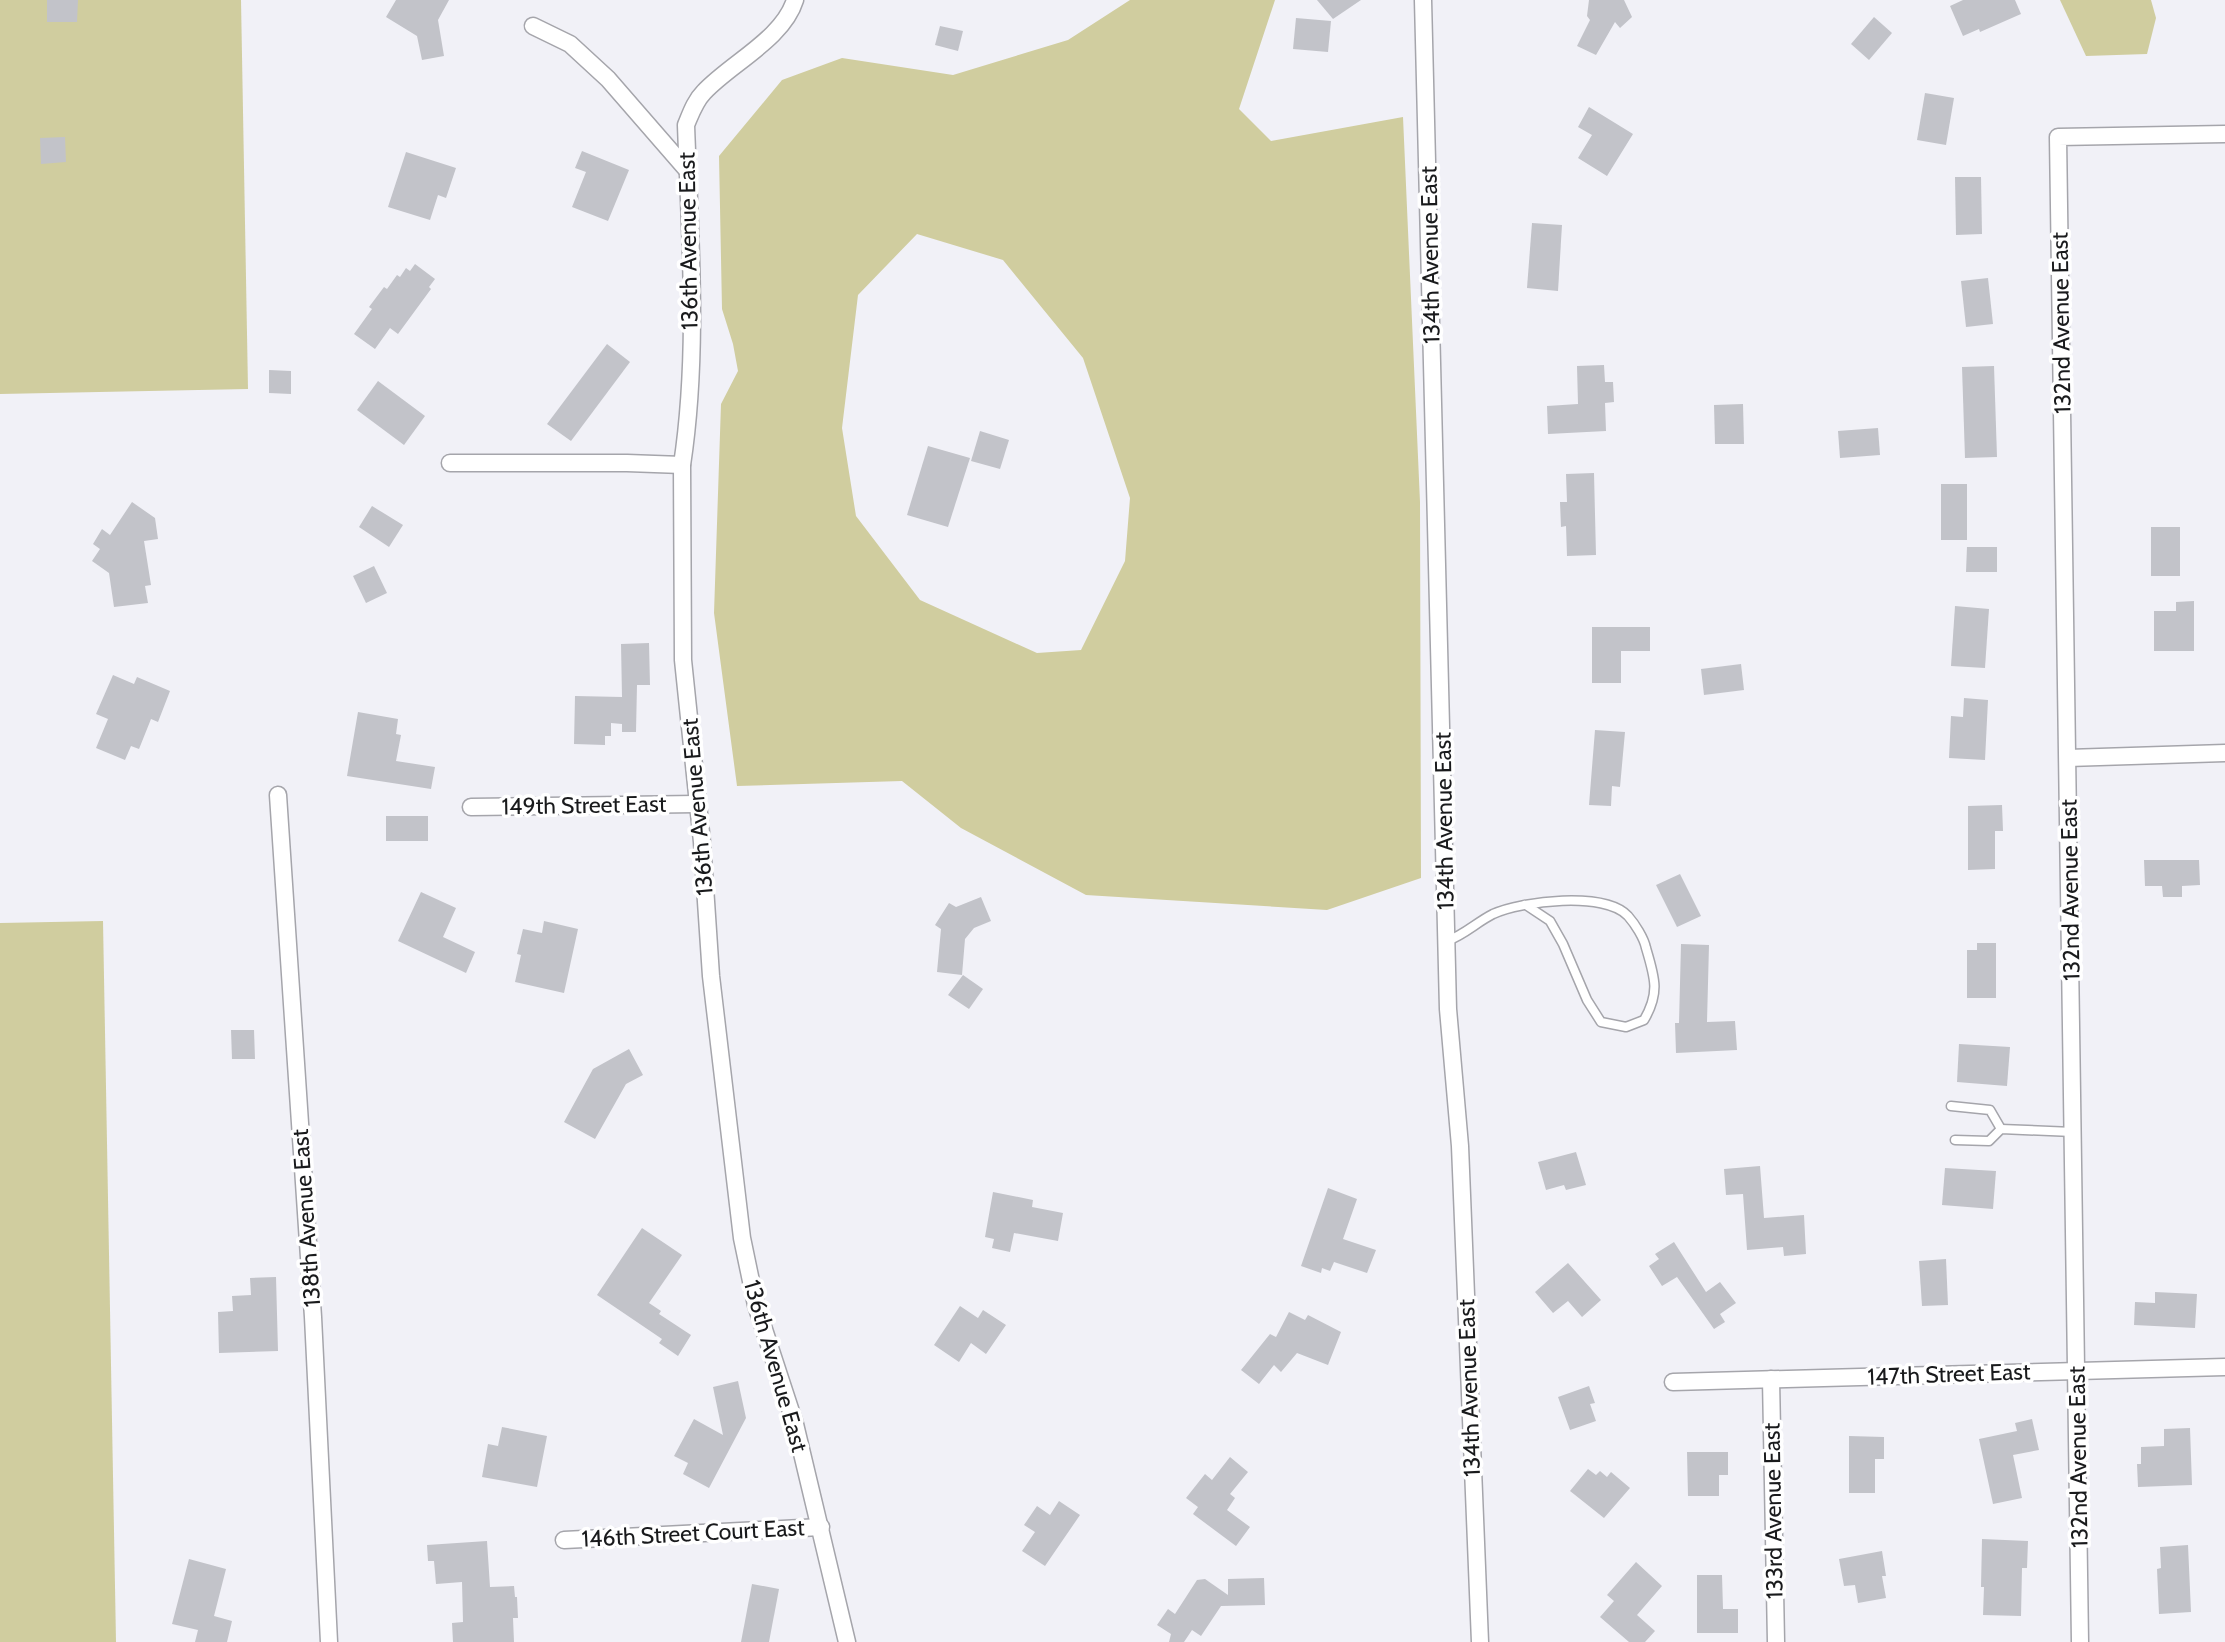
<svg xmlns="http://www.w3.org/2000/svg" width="2225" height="1642" font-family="Cabin,sans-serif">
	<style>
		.green { fill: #d0cd9f; fill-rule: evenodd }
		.building { fill: #c2c3c9 }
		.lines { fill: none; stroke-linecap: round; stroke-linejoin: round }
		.lane-casing { stroke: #a5a5ab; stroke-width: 11 }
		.street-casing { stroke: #a5a5ab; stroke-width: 19 }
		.lane { stroke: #fff; stroke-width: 8 }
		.street { stroke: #fff; stroke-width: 16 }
		.labels { text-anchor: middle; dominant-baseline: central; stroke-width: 7; stroke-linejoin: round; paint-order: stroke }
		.street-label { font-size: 23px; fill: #191a1c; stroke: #fff }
	</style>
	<rect width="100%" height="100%" fill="#f1f1f7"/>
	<!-- green -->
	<g class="green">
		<polygon points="0,0 241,0 248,389 0,394"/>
		<path d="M 1130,0 L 1275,0 L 1239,109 L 1271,141 L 1403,117 L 1420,502 L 1421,878 L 1327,910 L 1086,895 L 961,828 L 902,781 L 737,786 L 714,613 L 721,404 L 738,371 L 733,344 L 722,309 L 719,156 L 782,80 L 842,58 L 953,75 L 1068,40 ZM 917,234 L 1003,260 L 1083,358 L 1130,498 L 1125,561 L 1081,650 L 1037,653 L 920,600 L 856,516 L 842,428 L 858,295 Z"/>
		<polygon points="2060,0 2151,0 2156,18 2147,54 2086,56"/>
		<polygon points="103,921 116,1642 0,1642 0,923"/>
	</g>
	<!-- building -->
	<g class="building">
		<polygon points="47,0 78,0 77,22 47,22"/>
		<polygon points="396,0 449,0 438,20 444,56 422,60 417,36 386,17"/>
		<polygon points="1317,0 1361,0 1333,19"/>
		<polygon points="1589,0 1624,0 1632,17 1620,28 1615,22 1596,55 1577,46 1590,20 1587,16"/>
		<polygon points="1963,0 2015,0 2021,14 1980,32 1979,29 1963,36 1950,6"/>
		<polygon points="1874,17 1892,33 1869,60 1851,44"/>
		<polygon points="1296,18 1331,21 1328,52 1293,49"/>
		<polygon points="940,26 963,31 958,51 935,45"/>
		<polygon points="1925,93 1954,98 1946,145 1917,140"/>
		<polygon points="1589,107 1633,134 1607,176 1578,158 1592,135 1578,127"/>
		<polygon points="65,137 66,162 41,164 40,138"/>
		<polygon points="582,151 629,170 608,221 572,207 586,172 575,168"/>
		<polygon points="406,152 456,168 446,198 438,195 430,220 388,207"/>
		<polygon points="1955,177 1981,177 1982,234 1956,235"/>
		<polygon points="1532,223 1562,225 1558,291 1527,288"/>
		<polygon points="415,264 435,279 429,287 431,289 398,334 390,328 375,349 354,334 372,309 369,307 384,287 387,289 397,275 400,277 406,268 410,271"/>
		<polygon points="1988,278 1993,324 1966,327 1961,281"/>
		<polygon points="607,344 630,362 571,441 547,424"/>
		<polygon points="1604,365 1605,382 1613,382 1614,402 1605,403 1606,431 1548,434 1547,406 1578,404 1577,366"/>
		<polygon points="1994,366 1997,457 1965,458 1962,367"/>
		<polygon points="269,370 291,371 291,394 269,393"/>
		<polygon points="378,381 425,416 404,445 357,410"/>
		<polygon points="1743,404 1744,444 1715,444 1714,405"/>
		<polygon points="1878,428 1880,455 1840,458 1838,431"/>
		<polygon points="980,431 1009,440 1000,469 971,461"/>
		<polygon points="928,446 970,458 948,527 907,515"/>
		<polygon points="1594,473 1596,555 1567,556 1566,526 1561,527 1560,502 1567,502 1566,474"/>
		<rect x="1941" y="484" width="26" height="56"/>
		<polygon points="132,502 155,518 158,539 144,541 151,585 145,586 148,603 114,607 109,573 92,561 100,549 93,544 102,529 110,535"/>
		<polygon points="372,506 403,525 389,547 359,527"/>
		<rect x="2151" y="527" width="29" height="49"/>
		<polygon points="1967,547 1997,547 1997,572 1966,572"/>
		<polygon points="374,566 387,593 366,603 353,576"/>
		<polygon points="2194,601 2194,651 2154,651 2154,611 2176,611 2176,602"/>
		<polygon points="1955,606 1989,609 1985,668 1951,666"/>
		<polygon points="1592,627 1650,627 1650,651 1621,651 1621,683 1592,683"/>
		<polygon points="649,643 650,685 637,685 636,732 622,732 622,724 611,723 611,736 605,736 605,745 574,744 575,696 622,697 621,644"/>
		<polygon points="1741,664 1744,690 1704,695 1701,669"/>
		<polygon points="113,675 134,684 137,677 170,691 158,722 151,719 139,749 131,746 125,760 96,748 108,719 96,714"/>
		<polygon points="1964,698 1988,700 1985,760 1949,758 1951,716 1963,717"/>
		<polygon points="358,712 398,719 396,734 401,735 396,761 435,767 431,789 347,776"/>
		<polygon points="1595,730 1625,732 1620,787 1612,786 1611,806 1589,805"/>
		<polygon points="2002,805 2003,831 1995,831 1995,869 1968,870 1968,806"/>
		<rect x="386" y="816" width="42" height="25"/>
		<polygon points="2144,860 2199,860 2200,885 2182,886 2182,897 2163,897 2162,886 2145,886"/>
		<polygon points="1680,874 1701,916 1677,927 1656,885"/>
		<polygon points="421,892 456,908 443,937 475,952 466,973 398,941"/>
		<polygon points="981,897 991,921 974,928 965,939 962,975 937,972 941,929 935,925 949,903 956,907"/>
		<polygon points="544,921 578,929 564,993 515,982 521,955 517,954 523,929 542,933"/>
		<polygon points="1977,943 1996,943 1996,998 1967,998 1967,950 1977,950"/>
		<polygon points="1681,944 1709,945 1707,1022 1735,1021 1737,1050 1676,1053 1675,1023 1679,1023"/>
		<polygon points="963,975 983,989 969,1009 948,995"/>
		<polygon points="231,1030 254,1030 255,1059 232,1059"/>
		<polygon points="1959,1044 2010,1047 2007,1086 1957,1082"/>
		<polygon points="629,1049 643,1075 626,1084 595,1139 564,1122 593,1069"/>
		<polygon points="1576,1152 1586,1185 1566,1190 1564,1185 1546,1190 1538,1162"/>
		<polygon points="1760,1166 1764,1218 1804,1215 1806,1254 1784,1256 1783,1247 1747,1250 1743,1194 1726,1195 1724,1169"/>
		<polygon points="1945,1168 1996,1171 1993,1209 1942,1205"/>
		<polygon points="1328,1188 1357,1199 1343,1239 1376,1250 1367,1273 1334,1262 1330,1271 1322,1268 1321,1273 1301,1266"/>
		<polygon points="993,1192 1033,1200 1032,1207 1063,1213 1058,1241 1014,1233 1010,1252 992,1248 994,1239 985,1237"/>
		<polygon points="642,1228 682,1255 649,1303 661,1311 659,1314 691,1335 678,1356 659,1343 662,1339 597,1295"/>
		<polygon points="1674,1242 1706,1292 1720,1282 1736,1303 1720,1314 1725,1322 1714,1329 1677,1277 1662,1286 1649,1266 1659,1259 1655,1254"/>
		<polygon points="1946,1259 1948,1305 1922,1306 1919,1261"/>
		<polygon points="1568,1263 1601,1300 1582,1317 1568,1301 1553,1313 1535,1292"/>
		<polygon points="276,1277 278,1351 219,1353 218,1312 233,1311 232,1296 251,1295 250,1278"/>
		<polygon points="2155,1292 2197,1294 2195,1328 2134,1325 2135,1302 2155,1303"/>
		<polygon points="960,1306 978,1318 983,1310 1006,1325 986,1354 971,1343 959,1362 934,1345"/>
		<polygon points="1289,1312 1305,1320 1308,1315 1341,1332 1328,1365 1297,1353 1281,1372 1274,1365 1259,1384 1241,1370 1270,1334 1276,1337"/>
		<polygon points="738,1381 746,1418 709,1488 683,1474 688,1463 674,1456 694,1419 723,1435 713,1387"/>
		<polygon points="1589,1386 1595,1403 1590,1404 1596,1421 1570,1430 1558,1397"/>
		<polygon points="2032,1419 2039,1450 2013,1455 2022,1498 1993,1504 1979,1439 2017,1431 2015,1423"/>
		<polygon points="502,1427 547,1436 537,1487 482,1477 488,1444 498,1446"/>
		<polygon points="2190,1428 2192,1485 2138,1487 2137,1464 2141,1464 2141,1447 2164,1446 2164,1429"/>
		<polygon points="1849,1436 1884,1437 1884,1459 1875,1459 1875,1493 1849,1493"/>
		<polygon points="1687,1452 1728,1452 1728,1475 1719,1475 1719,1496 1688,1496"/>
		<polygon points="1230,1457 1248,1472 1230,1494 1235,1498 1227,1510 1250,1527 1236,1546 1193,1514 1198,1507 1186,1498 1205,1474 1212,1480"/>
		<polygon points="1588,1469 1596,1475 1600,1471 1607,1477 1611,1472 1630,1488 1604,1518 1570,1491"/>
		<polygon points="1059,1501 1080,1515 1045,1566 1022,1551 1035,1532 1024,1525 1037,1506 1050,1515"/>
		<polygon points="1982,1539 2028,1541 2027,1568 2022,1568 2021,1616 1983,1615 1984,1587 1981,1587"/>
		<polygon points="487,1541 490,1587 514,1586 515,1597 517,1597 518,1618 513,1618 514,1642 453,1642 452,1623 463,1622 462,1582 436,1584 434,1561 428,1561 427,1545"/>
		<polygon points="2188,1545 2191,1612 2159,1614 2157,1569 2161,1568 2160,1547"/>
		<polygon points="1882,1551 1886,1576 1882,1576 1886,1598 1858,1603 1855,1585 1844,1586 1839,1559"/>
		<polygon points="189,1559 226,1569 214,1616 232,1621 227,1642 195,1642 198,1630 172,1624"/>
		<polygon points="1636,1562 1662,1586 1637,1615 1655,1631 1645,1642 1629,1642 1600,1617 1614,1601 1607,1595"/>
		<polygon points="1697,1575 1722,1575 1723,1609 1738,1609 1738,1633 1697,1633"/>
		<polygon points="1264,1578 1265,1605 1221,1606 1201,1636 1192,1630 1184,1642 1169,1642 1171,1634 1157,1625 1168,1609 1175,1614 1197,1580 1205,1579 1228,1595 1228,1579"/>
		<polygon points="752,1584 779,1589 769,1642 741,1642"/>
	</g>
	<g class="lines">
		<!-- lane casing -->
		<g class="lane-casing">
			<g id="lane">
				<path d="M 1447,941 C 1464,935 1477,922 1493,914 C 1521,901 1605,891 1628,916 C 1635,924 1644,938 1646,948 C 1655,978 1660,993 1644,1020 L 1626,1027 L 1601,1022 L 1587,1000 L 1563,944 L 1550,921 L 1526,905"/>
				<polyline points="1951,1106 1990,1110 2001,1129"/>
				<polyline points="1955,1140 1989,1141 2001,1129 2073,1132"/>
			</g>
		</g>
		<!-- street casing -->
		<g class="street-casing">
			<g id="street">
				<path d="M 795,0 C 783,39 731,63 704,92 C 695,101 691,113 686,125 C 690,238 699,353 682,465 L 683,660 L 702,842 L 711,976 L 742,1238 L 756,1305 L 795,1424 L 847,1642"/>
				<polyline points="1423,0 1448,1009 1460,1146 1480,1642"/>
				<polyline points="533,26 570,44 608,79 688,171"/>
				<polyline points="450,463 627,463 682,465"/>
				<polyline points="2068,758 2225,753"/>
				<polyline points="278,795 313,1317 329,1642"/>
				<polyline points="471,807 697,804"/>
				<polyline points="1771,1379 1776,1642"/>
				<polyline points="1673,1382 2225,1367"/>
				<polyline points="564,1540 821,1527"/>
				<polyline points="2080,1642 2058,137 2225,134"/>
			</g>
		</g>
		<!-- lane -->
		<use href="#lane" class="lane"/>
		<!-- street -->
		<use href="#street" class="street"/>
	</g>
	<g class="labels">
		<!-- street labels -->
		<g class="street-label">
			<text transform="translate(688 241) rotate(-91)">136th Avenue East</text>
			<text transform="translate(1430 255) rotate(-91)">134th Avenue East</text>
			<text transform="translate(2061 323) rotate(-91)">132nd Avenue East</text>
			<text transform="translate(584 805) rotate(-1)">149th Street East</text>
			<text transform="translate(697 807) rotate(-95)">136th Avenue East</text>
			<text transform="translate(1444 821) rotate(-91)">134th Avenue East</text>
			<text transform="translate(2070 890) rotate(-91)">132nd Avenue East</text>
			<text transform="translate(306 1218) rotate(-94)">138th Avenue East</text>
			<text transform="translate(776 1366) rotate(74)">136th Avenue East</text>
			<text transform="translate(1949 1374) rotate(-2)">147th Street East</text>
			<text transform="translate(1469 1388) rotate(-92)">134th Avenue East</text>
			<text transform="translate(2078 1457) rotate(-91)">132nd Avenue East</text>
			<text transform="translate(1773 1511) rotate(-91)">133rd Avenue East</text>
			<text transform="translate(693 1533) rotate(-3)">146th Street Court East</text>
		</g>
	</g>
</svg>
